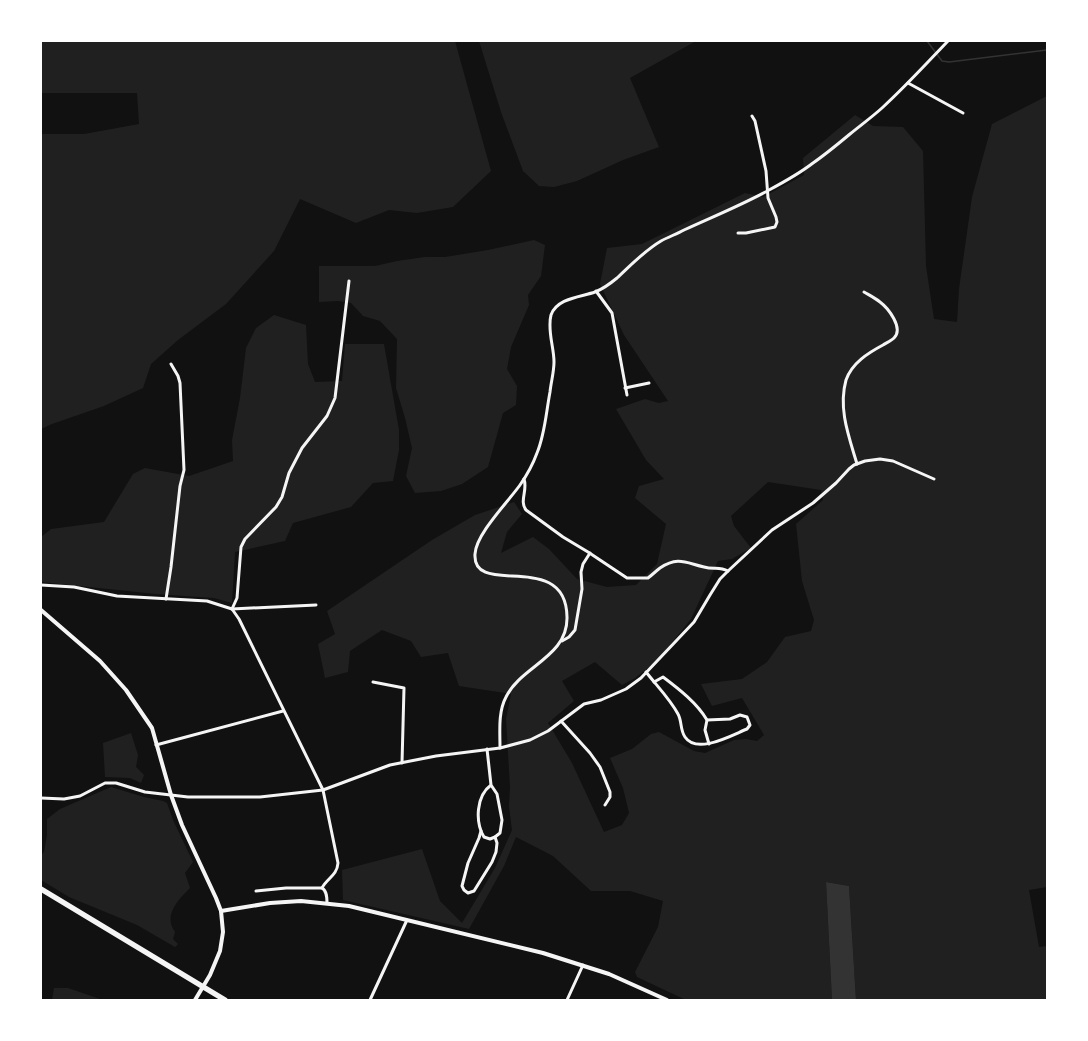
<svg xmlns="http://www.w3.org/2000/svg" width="1088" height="1041" font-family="'Space Grotesk',sans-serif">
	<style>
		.green { fill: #202020; fill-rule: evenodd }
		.water { fill: #333 }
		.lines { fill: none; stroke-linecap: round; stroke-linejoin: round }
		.stream { stroke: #333; stroke-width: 1.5 }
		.minor { stroke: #f5f5f5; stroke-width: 3 }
		.tertiary { stroke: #f5f5f5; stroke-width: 4 }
		.motorway { stroke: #f5f5f5; stroke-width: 5.5 }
	</style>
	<rect width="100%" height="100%" fill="#111"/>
	<!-- green -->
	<g class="green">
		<polygon points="41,41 455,41 491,171 453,207 417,213 389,210 356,223 300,199 274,251 226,304 178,340 151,364 143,388 104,406 52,424 41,429 41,134 84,134 139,124 137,93 41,93"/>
		<polygon points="479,41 696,41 630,78 659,147 623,160 577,181 554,187 539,186 523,171 501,112"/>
		<path d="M 1047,96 L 1047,887 L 1029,890 L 1039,947 L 1047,946 L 1047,1000 L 856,1000 L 849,886 L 826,882 L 832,1000 L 686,1000 L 637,977 L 635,972 L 658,927 L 663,901 L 630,891 L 591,891 L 553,856 L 516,837 L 504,866 L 469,929 L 343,900 L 342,870 L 422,849 L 440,901 L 462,923 L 495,868 L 512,830 L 509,806 L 510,787 L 506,719 L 511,694 L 459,686 L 448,653 L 421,657 L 411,641 L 382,630 L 350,651 L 348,672 L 325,678 L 318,644 L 335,634 L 327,611 L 432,540 L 475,515 L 514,502 L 522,514 L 507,532 L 501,553 L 533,537 L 549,549 L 577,579 L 607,587 L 636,585 L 657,564 L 666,524 L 635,498 L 639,486 L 664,479 L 646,460 L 616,409 L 645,399 L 659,403 L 668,401 L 624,335 L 600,284 L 607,248 L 642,244 L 745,193 L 763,197 L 804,175 L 803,158 L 855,115 L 873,126 L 903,127 L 923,151 L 926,266 L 934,319 L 957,322 L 959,289 L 972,197 L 992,124 ZM 768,482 L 821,490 L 823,500 L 796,524 L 802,581 L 814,620 L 811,631 L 785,637 L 767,662 L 742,679 L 701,684 L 712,706 L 742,698 L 764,735 L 757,741 L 746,739 L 734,740 L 705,753 L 694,751 L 659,732 L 651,734 L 632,749 L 610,758 L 623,788 L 629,813 L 622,825 L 604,832 L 572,763 L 548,723 L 574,701 L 562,681 L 595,662 L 622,685 L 635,678 L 658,660 L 691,619 L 718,561 L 732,559 L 751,548 L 734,526 L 731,516 Z"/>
		<polygon points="534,240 545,245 541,276 528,295 529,305 511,347 507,369 517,386 516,405 503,413 488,467 462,484 441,491 415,493 406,476 412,448 405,418 396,388 397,339 380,321 363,316 351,303 338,301 319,302 319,266 375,266 397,261 425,257 445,257 488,250"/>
		<polygon points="274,315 306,325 308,364 315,382 342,381 345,344 384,344 399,430 399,450 393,481 373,483 351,507 293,523 285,541 235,552 232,603 214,598 156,594 41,582 41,537 51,529 104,522 133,474 145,468 189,476 233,461 232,440 240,398 246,348 256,328"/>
		<polygon points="131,733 138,755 136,767 144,775 141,783 130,778 105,777 103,743"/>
		<path d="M 111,787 L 144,797 L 163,801 L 167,803 L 173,820 L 193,862 L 185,873 L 190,888 C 178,900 163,915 175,932 L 173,939 L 178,944 L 175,947 L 137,925 L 69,897 L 41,880 L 41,855 L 44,852 L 47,835 L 47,819 L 60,809 Z"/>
		<polygon points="54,988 68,988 103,1000 52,1000"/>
	</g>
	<!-- water -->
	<polygon class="water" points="826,882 849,886 856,1000 832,1000"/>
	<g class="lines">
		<!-- stream -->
		<polyline class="stream" points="927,41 942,61 949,62 1047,50"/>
		<!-- minor -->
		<g class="minor">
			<polyline points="908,83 963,113"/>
			<polyline points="738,233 746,233 775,227 777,222 776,217 768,198 766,171 755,121 752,116"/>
			<polyline points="596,291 612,313 627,395"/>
			<polyline points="625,388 649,383"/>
			<path d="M 857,464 C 849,437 838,409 846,380 C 852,363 868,353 883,345 C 886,343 891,341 894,338 C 904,328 888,308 880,302 C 875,298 869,295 864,292"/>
			<path d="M 524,479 C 528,490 519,501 526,510 L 563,537 L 588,552 L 627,578 L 648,578 C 652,575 656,571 660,568 C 678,556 686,563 704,567 C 714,570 719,566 728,571"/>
			<polyline points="41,585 74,587 117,596 207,601 232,609 316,605"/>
			<polyline points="166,599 171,567 180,486 184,470 180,383 178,376 171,364"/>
			<polyline points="232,609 237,598 241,547 245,539 276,507 282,497 289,473 302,448 327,416 335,398 349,281"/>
			<path d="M 232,609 L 239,619 L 323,790 L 338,863 C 337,876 327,878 322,888"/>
			<polyline points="562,641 569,637 575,630 582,589 581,572 583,564 590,553"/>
			<path d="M 646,672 C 657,686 670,699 678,714 C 682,721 680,730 685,737 C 697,755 732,735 747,729 L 750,725 L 747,717 L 740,715 L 730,719 L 707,720"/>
			<polyline points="373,682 404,688 402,763"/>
			<path d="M 654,682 L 663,677 C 679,689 697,703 707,720 L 705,730 L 709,744"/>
			<polyline points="561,721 590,753 600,767 610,792 610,797 605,805"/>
			<polyline points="156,745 283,711"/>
			<path d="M 500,748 C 500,731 498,712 506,697 C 521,666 568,657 567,617 C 566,548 472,599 475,554 C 476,534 508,502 520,485 C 527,475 533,464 537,453 C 545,434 546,413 550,392 C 551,382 554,372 554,362 C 554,347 547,330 551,315 C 557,298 581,297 595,292 C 603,289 611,283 617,278 C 631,265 644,251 661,241 C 668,237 677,234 684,230 C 712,217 742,205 769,190 C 784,182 800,173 813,163 C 826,154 838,144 850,134 C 861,125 872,117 882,108 C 905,87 926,64 948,41"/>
			<path d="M 487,749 L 491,785 L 497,794 L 502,820 L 500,833 L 495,837 L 490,839 L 484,837 C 475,822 476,796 491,785"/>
			<polyline points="41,798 64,799 80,796 105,783 116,783 145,792 188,797 260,797 323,790 390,765 436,756 500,748 530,740 548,731 584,704 601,700 626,689 641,678 694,622 710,595 720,579 728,571 772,530 813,503 836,483 849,469 854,465 865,461 880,459 893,461 934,479"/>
			<polyline points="481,831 479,838 468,863 462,886 464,890 468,893 474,891 492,862 496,852 497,843 495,837"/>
			<path d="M 256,891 L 286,888 L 322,888 C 327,891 327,898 327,903"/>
			<polyline points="370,1000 407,920"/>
			<polyline points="567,1000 583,965"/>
		</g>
		<!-- tertiary -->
		<g class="tertiary">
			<polyline points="41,610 100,661 126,690 152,728 171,795 182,825 216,898 221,911 223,932 220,951 210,975 195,1000"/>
			<polyline points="221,911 270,903 301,901 349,906 543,953 609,974 667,1000"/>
		</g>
		<!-- motorway -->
		<polyline class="motorway" points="41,889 225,1000"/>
	</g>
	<!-- border -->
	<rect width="1088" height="1041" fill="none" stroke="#ffffff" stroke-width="84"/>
</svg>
